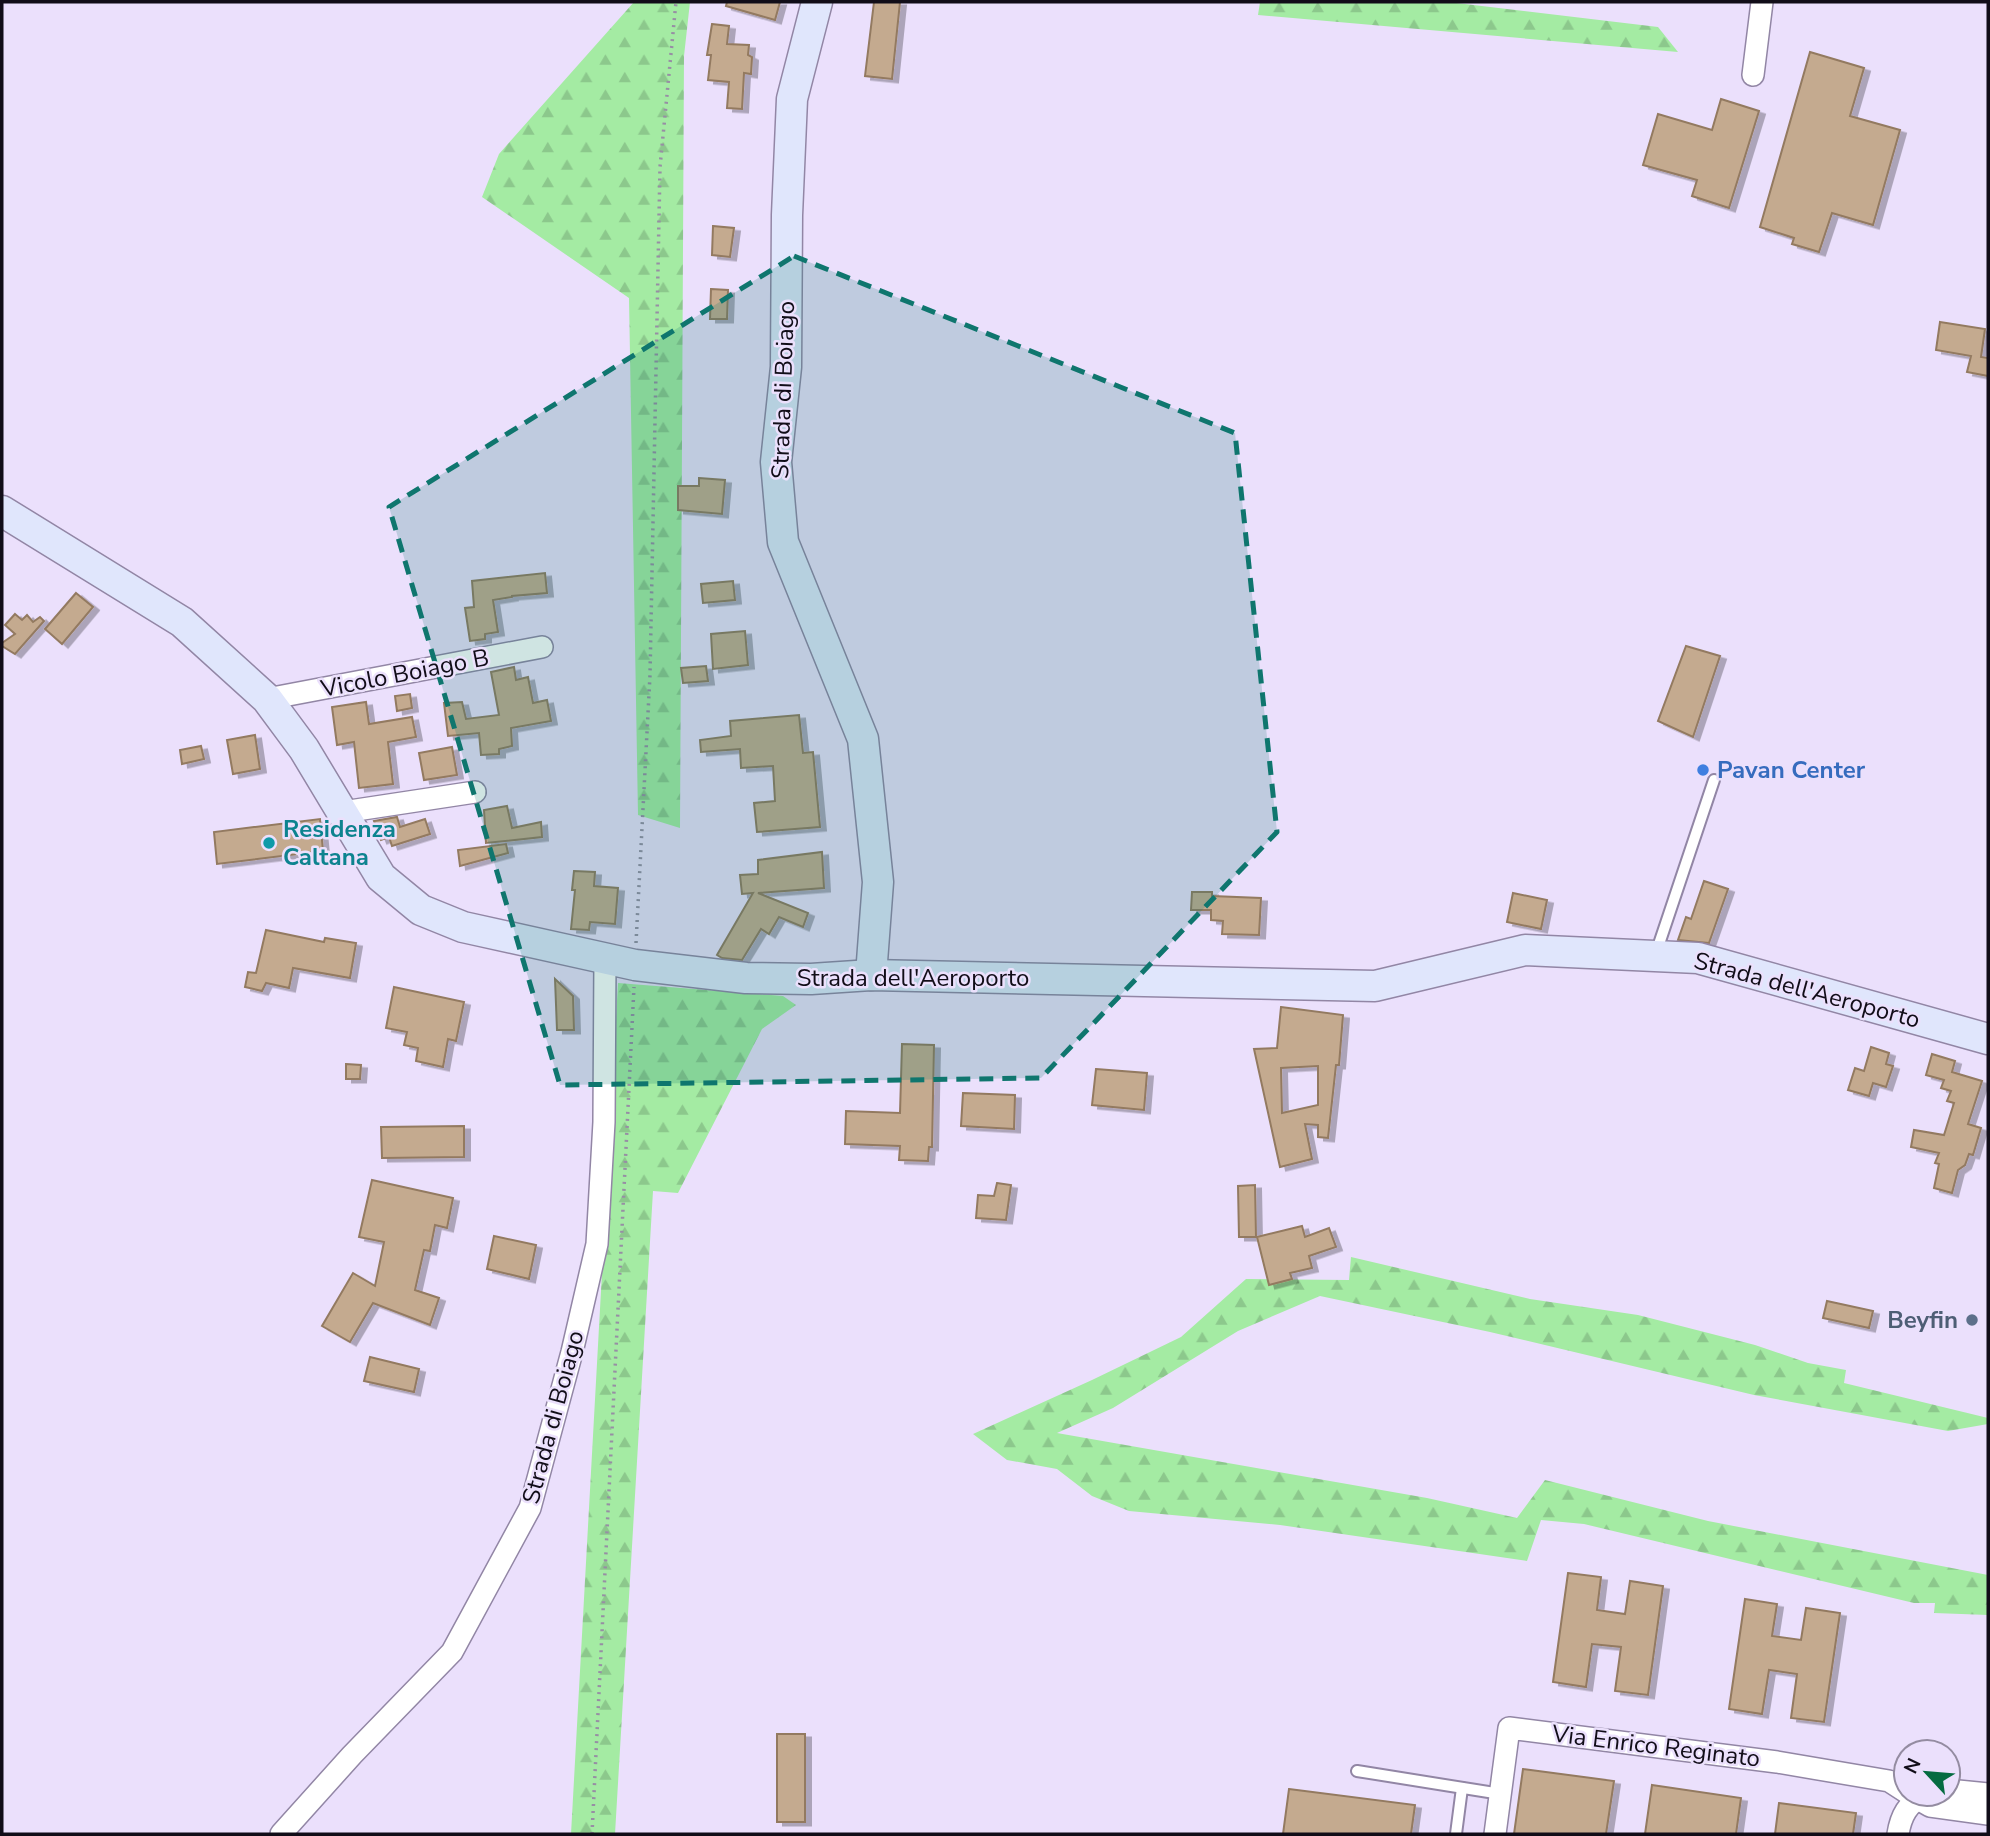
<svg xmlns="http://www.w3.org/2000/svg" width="1990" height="1836" font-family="'Nunito Sans',sans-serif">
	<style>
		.forest { fill: url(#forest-firs) }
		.building { fill: #c4aa8f; stroke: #937a61; stroke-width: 2; fill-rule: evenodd; filter: url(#shadow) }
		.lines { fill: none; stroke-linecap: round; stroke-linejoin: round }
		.lane-casing { stroke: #9286a5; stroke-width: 14 }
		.street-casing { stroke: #9286a5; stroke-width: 24 }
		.secondary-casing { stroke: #9286a5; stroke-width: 33 }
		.path { stroke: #978ea4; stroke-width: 3.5; stroke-dasharray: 2 5; stroke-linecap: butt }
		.lane { stroke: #fff; stroke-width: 10 }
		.street { stroke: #fff; stroke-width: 21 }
		.secondary { stroke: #e0e6fc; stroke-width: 30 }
		.marked { fill: #0f766e; fill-opacity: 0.2; stroke: #0f766e; stroke-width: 5; stroke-dasharray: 14 9; stroke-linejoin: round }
		.shop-dot { fill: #3f7fe0; stroke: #ebe0fc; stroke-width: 2.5 }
		.culture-dot { fill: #0f9aa8; stroke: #ebe0fc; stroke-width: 2.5 }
		.service-dot { fill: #5c6f8a; stroke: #ebe0fc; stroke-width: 2.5 }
		.labels { text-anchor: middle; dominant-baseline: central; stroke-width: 5; stroke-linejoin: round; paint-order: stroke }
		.street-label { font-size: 24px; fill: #110d18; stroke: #ebe0fc }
		.shop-label { font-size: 24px; font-weight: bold; fill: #366cbe; stroke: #ebe0fc; text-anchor: start }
		.culture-label { font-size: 24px; font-weight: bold; fill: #0d838f; stroke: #ebe0fc; text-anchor: start }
		.service-label { font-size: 24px; font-weight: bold; fill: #4e5e75; stroke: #ebe0fc; text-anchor: end }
	</style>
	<defs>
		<pattern id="forest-firs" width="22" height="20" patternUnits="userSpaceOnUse" patternTransform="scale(1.75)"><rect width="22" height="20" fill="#a4eba3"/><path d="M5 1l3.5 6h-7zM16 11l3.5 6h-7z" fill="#8cc88c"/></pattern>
		<filter id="shadow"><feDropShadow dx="6" dy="3.5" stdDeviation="0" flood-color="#0004"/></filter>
	</defs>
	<rect width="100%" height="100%" fill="#ebe0fc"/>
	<!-- forest -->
	<g class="forest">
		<polygon points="634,2 690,2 684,56 680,828 638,815 629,298 482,197 499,154"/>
		<polygon points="1260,2 1448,2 1658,27 1678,52 1258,15"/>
		<polygon points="618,983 783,996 796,1005 762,1029 678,1193 653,1191 615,1834 571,1834"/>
		<polygon points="1351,1257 1530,1299 1638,1315 1755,1345 1808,1363 1846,1370 1844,1383 1988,1418 1988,1424 1948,1431 1754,1395 1490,1332 1320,1296 1238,1331 1113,1408 1057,1433 1427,1498 1517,1518 1545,1480 1708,1521 1988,1575 1988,1615 1934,1613 1935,1603 1914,1603 1584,1524 1541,1520 1527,1561 1280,1525 1129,1511 1092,1496 1057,1469 1007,1460 973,1434 1092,1380 1181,1337 1246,1279 1349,1280"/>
	</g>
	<!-- building -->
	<g class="building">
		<polygon points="727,2 780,2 775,20 726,6"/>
		<polygon points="874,2 900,2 892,79 865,76"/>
		<polygon points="712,24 729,26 727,44 749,45 748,55 752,57 751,74 744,73 742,109 727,108 729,82 708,80 711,55 707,55"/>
		<polygon points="1810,52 1864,68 1850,116 1900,130 1873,225 1832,213 1819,252 1792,244 1794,238 1760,227"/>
		<polygon points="1721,99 1759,111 1729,208 1692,196 1697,180 1643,165 1658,114 1712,130"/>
		<polygon points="713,226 734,228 730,257 712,255"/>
		<polygon points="711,289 728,290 727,319 710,319"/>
		<polygon points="1940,322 1985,329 1981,357 1988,358 1988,376 1967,372 1971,356 1936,350"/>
		<polygon points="699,478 725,480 722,514 678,510 678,486 699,486"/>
		<polygon points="545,573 547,593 512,596 512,597 493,600 498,632 485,634 485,639 470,641 465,608 474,607 472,581"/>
		<polygon points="733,581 735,600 703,603 701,584"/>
		<polygon points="76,593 93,607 62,644 45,629"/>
		<polygon points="15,614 22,620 27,615 33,622 40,617 44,621 15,654 2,646 2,643 15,634 5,625"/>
		<polygon points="745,631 748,665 713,669 711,634"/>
		<polygon points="1686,646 1720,656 1693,737 1658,721"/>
		<polygon points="706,666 708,681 683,683 681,668"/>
		<polygon points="514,667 516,680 528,677 533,703 547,700 551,721 511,728 512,746 499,749 499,754 481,755 479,733 448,736 444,703 462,702 466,719 499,715 491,672"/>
		<polygon points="410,694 412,708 397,711 395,696"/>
		<polygon points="366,702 369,724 412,717 416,737 388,742 393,784 359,788 354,742 337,745 332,707"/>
		<polygon points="799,715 803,753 813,752 820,827 757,832 754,803 775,801 773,766 741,768 740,749 701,752 700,740 731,736 730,721"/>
		<polygon points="255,735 260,769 233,774 227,740"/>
		<polygon points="201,746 204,759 182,764 180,750"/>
		<polygon points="452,747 457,775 424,780 419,753"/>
		<polygon points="507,806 512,828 541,822 542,837 486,843 484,810"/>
		<polygon points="397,817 400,827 425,819 430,834 392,846 389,837 381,840 374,821"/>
		<polygon points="320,819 323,851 217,864 214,832"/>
		<polygon points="506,844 508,853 460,866 458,850"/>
		<polygon points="822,852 824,888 758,893 808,913 803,927 779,917 769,934 761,929 742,960 722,958 717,955 753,893 742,894 740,875 758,874 758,860"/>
		<polygon points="574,871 595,872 594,886 618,888 615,924 590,922 589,930 571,929 575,890 572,890"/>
		<polygon points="1704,881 1728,889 1709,943 1678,940 1686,917 1691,919"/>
		<polygon points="1192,892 1212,892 1212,896 1261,898 1259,935 1222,934 1223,921 1211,920 1211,910 1191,910"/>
		<polygon points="1513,893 1547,900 1541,929 1507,922"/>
		<polygon points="266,930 324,942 325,938 356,943 350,978 293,968 289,988 266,983 262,991 245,987 248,972 256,973"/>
		<polygon points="555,979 573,996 574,1030 557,1030"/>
		<polygon points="394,987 464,1002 456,1041 448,1039 443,1067 416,1061 418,1048 404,1045 407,1032 386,1028"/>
		<path d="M 1281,1007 L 1343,1015 L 1339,1065 L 1336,1065 L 1328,1138 L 1318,1137 L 1318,1125 L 1305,1124 L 1312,1159 L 1280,1167 L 1254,1049 L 1277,1048 ZM 1318,1066 L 1318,1105 L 1282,1113 L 1281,1068 Z"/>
		<polygon points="902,1044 934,1045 932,1147 929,1147 928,1161 899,1160 900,1146 845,1144 846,1111 900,1113"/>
		<polygon points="1871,1047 1889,1053 1886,1064 1893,1066 1886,1087 1873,1083 1869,1096 1848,1090 1855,1068 1864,1071"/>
		<polygon points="1932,1054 1955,1061 1952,1072 1982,1081 1968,1124 1981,1128 1973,1155 1969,1154 1965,1165 1958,1170 1952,1193 1934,1188 1939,1164 1935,1163 1939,1153 1911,1147 1914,1130 1944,1135 1954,1103 1947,1101 1951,1091 1941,1088 1944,1080 1926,1075"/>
		<polygon points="346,1064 361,1065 360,1079 346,1079"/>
		<polygon points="1096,1069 1147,1073 1144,1110 1092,1105"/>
		<polygon points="963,1093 1015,1095 1014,1129 961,1126"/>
		<polygon points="464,1126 464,1157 382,1158 381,1127"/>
		<polygon points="372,1180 453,1198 447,1228 435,1225 430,1251 424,1250 415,1290 439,1298 430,1325 373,1303 350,1342 322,1326 353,1273 375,1286 384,1242 359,1237"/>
		<polygon points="997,1183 1011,1185 1006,1220 976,1218 978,1195 994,1196"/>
		<polygon points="1255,1185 1256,1237 1239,1237 1238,1186"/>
		<polygon points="1302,1226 1305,1237 1329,1228 1336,1247 1309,1256 1312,1268 1290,1273 1292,1279 1269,1285 1257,1237"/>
		<polygon points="494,1236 536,1245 529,1279 487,1269"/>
		<polygon points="1827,1301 1873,1311 1869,1328 1823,1318"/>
		<polygon points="370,1357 419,1369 414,1392 364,1381"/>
		<polygon points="1568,1573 1601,1577 1597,1610 1625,1614 1630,1581 1663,1586 1648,1695 1615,1691 1621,1647 1592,1644 1586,1687 1553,1682"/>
		<polygon points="1745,1599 1777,1604 1772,1636 1801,1640 1806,1608 1840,1613 1824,1722 1791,1718 1797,1674 1769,1670 1762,1714 1729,1709"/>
		<rect x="777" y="1734" width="28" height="88"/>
		<polygon points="1523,1769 1614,1781 1606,1834 1514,1834"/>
		<polygon points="1652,1785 1741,1798 1736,1834 1645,1834"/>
		<polygon points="1289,1789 1415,1805 1411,1834 1283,1834"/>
		<polygon points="1779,1803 1856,1813 1853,1834 1775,1834"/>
	</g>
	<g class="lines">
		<!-- lane casing -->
		<g class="lane-casing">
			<g id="lane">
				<polyline points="1656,953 1714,780"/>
				<polyline points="1357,1771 1501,1794"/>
				<polyline points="1456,1834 1462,1788"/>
			</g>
		</g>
		<!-- street casing -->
		<g class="street-casing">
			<g id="street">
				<polyline points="1753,75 1762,2"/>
				<polyline points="267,699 542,647"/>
				<polyline points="343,812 475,792"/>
				<polyline points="1948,1790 1988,1794"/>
				<polyline points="1909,1794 1930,1806 1988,1814"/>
				<polyline points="281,1834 352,1755 452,1652 530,1508 572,1352 597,1244 604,1122 605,959"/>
				<polyline points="1495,1834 1509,1728 1777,1762 1889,1781 1906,1792"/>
				<path d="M 1898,1834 C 1901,1815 1908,1804 1924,1794"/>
			</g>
		</g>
		<!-- secondary casing -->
		<g class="secondary-casing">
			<g id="secondary">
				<polyline points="817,2 792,99 787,215 786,367 776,462 783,542 863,739 878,882 871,975"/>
				<polyline points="2,511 182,622 267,699 304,749 381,877 421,910 463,927 635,965 746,978 811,979 871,975 1375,986 1525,950 1698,958 1988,1039"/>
			</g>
		</g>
		<!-- path -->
		<g class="path">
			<polyline points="636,943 650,675 660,167 676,2"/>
			<polyline points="592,1834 634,987"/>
		</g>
		<!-- lane -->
		<use href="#lane" class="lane"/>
		<!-- street -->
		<use href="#street" class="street"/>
		<!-- secondary -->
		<use href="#secondary" class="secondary"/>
	</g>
	<!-- marked area -->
	<path class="marked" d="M 794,256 L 1235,433 L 1277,832 L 1041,1078 L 560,1085 L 389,507 Z"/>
	<!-- markers -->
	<circle class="shop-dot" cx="1703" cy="770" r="7"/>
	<circle class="culture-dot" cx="269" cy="843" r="7"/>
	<circle class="service-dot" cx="1972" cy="1320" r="7"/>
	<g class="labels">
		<!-- street labels -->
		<g class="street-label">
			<text transform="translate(783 390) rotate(-88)">Strada di Boiago</text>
			<text transform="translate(405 673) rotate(-11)">Vicolo Boiago B</text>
			<text x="913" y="978">Strada dell'Aeroporto</text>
			<text transform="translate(1807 990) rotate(15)">Strada dell'Aeroporto</text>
			<text transform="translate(553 1417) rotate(-75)">Strada di Boiago</text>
			<text transform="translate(1656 1746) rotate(7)">Via Enrico Reginato</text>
		</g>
		<!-- shop labels -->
		<g class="shop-label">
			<text x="1717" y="770">Pavan Center</text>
		</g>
		<!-- culture labels -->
		<g class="culture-label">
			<text x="283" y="829">Residenza<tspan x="283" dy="28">Caltana</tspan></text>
		</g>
		<!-- service labels -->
		<g class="service-label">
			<text x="1958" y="1320">Beyfin</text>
		</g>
	</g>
	<!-- border -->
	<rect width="1990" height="1836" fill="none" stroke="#110d18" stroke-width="7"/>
	<!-- north arrow -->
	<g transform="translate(1927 1773) rotate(296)"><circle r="33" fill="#ebe0fc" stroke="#948ca1" stroke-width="2"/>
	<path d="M0-5L12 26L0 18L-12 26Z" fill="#056b41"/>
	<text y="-10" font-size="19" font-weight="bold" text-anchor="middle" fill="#110d18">N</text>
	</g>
</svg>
